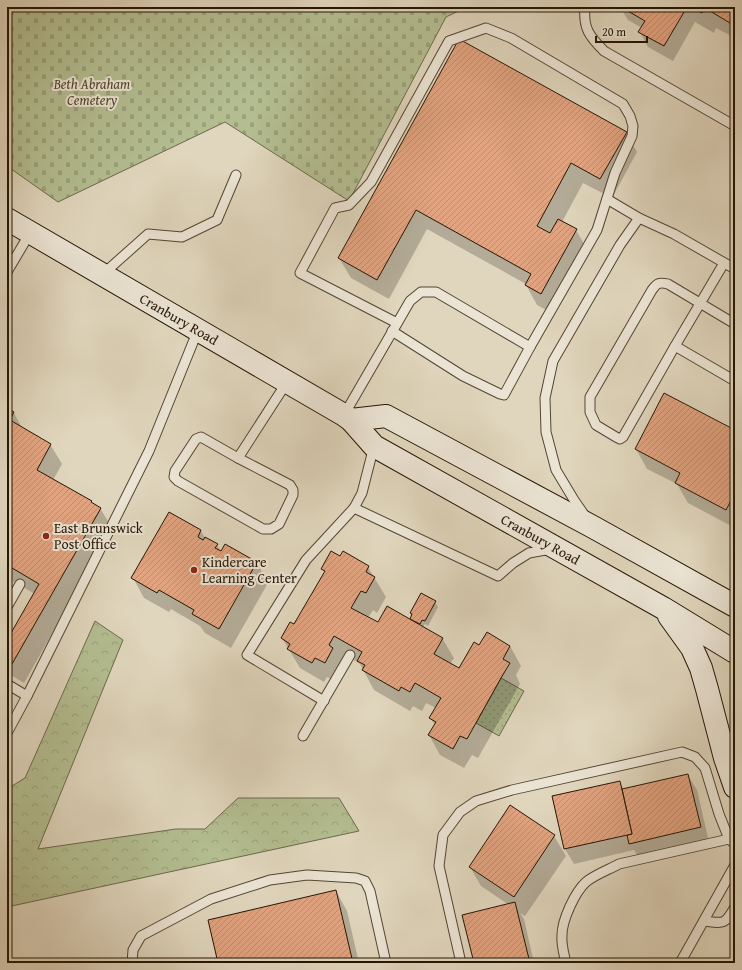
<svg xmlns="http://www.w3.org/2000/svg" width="742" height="970" font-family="'Gentium Book Plus',serif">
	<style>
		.green { fill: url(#green-dots); stroke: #6c694a }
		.forest { fill: url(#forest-crowns); stroke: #6c694a }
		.cemetery { fill: url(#cemetery-stones); stroke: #6c694a }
		.shadow { fill: #0003 }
		.building { fill: url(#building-hatch); stroke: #251503 }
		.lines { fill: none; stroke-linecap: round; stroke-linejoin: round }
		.service-casing { stroke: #544532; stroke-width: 11 }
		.secondary-casing { stroke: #251503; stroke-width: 24 }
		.service { stroke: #ebe4d4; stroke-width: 9 }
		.secondary { stroke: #ebe4d4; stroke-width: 22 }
		.poi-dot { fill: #8f2418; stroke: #ebe4d4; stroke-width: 1.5 }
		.labels { text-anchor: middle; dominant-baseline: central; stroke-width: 4; stroke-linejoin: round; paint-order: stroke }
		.park-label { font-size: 14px; font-style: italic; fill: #50472d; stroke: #ebe4d4 }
		.street-label { font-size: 14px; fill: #251503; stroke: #ebe4d4 }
		.poi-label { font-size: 14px; fill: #251503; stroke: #ebe4d4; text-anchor: start }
	</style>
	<defs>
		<pattern id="green-dots" width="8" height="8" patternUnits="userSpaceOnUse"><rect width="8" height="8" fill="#b3bd90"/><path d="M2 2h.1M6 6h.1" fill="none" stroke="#9aa27b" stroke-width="1.8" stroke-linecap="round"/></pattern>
		<pattern id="forest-crowns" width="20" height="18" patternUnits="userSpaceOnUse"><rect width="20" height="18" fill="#b3bd90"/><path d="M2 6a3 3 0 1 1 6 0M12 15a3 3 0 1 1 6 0" fill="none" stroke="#9aa27b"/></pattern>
		<pattern id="cemetery-stones" width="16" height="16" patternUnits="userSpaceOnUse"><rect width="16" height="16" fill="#b3bd90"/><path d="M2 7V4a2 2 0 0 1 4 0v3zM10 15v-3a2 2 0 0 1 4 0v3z" fill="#9aa27b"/></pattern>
		<pattern id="building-hatch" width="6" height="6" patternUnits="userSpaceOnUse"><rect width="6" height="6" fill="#e1a380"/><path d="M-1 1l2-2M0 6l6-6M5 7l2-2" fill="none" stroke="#c18b6d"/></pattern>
	</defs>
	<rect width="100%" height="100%" fill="#e0d6bd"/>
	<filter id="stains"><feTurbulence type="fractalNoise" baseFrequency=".005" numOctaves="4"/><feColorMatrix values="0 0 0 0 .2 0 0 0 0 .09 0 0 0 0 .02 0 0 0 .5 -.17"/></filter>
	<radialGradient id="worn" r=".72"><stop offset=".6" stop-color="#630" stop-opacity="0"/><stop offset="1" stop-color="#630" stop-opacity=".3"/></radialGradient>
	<!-- green -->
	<polygon class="green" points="501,678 524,691 499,736 476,723"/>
	<!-- forest -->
	<polygon class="forest" points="95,621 123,640 38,849 176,829 205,829 238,798 339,798 359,831 7,907 7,789 25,778"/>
	<!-- cemetery -->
	<polygon class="cemetery" points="7,7 467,7 446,17 349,201 225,122 58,202 7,166"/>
	<!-- shadow -->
	<g class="shadow">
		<polygon points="620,7 735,7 735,38 716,28 714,33 695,22 673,61 648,47 640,32 642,28 628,20"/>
		<polygon points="459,40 626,132 637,152 612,198 583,183 562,222 576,230 587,249 552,313 537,305 526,285 526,284 427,229 389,299 351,278 339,258"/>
		<polygon points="7,409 14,413 22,428 50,444 62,464 53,480 91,502 92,504 100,508 112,528 24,683 11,675 7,669 7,642 35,594 7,578"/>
		<polygon points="735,432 735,528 688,503 677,484 647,469 636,449"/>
		<polygon points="170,513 201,531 205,538 217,545 222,553 226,545 257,563 268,583 231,648 205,633 200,626 171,609 169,612 144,598 133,578"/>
		<polygon points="340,558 368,567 386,597 377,613 373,610 368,618 378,624 410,620 412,616 411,613 435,602 438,607 428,626 425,624 423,627 442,638 454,658 450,664 459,669 480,646 510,646 521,666 516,675 520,684 478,758 472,755 464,768 440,755 429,735 435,725 430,718 436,708 426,703 422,711 413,706 410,711 374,690 360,664 346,655 336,682 327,677 324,682 300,668 282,638 295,626 325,573 322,569"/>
		<polygon points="688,775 697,790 709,842 639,858 634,850 574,864 565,849 553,797 620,782 624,790"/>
		<polygon points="554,836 566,856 525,916 520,913 524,919 534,963 475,963 509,905 481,886 470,867"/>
		<polygon points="336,891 347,911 359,963 219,963"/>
	</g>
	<!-- building -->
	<g class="building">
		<polygon points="621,7 687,7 664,46 638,32 645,21"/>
		<polygon points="691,7 735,7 735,26 705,8 702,13"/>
		<polygon points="459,39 627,132 600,179 571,163 537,226 550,233 558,219 577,229 541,294 525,285 531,274 416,210 377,280 338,258"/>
		<polygon points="664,393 735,430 735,493 726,510 675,483 680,473 635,449"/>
		<polygon points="7,408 14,412 10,420 51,444 37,470 92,501 91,502 101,508 12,664 7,661 7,640 39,584 7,565"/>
		<polygon points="169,512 201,530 198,537 203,540 205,537 218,544 215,548 221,551 225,544 257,562 219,629 192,614 194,610 159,590 157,593 131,578"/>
		<polygon points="331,551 340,556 343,551 369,566 366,572 375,577 366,593 361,591 351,608 378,622 387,606 443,638 434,654 459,668 474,642 479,645 487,632 510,646 503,659 510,663 501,678 467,739 460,736 453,749 428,735 436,722 429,718 441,698 415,683 410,692 401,687 399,691 362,670 365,665 357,661 362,652 334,636 329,645 333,648 325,663 315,658 312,663 287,649 290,644 281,638 290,622 294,624 325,571 321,569"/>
		<polygon points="421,593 436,601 425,621 422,620 420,624 410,619 412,614 410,613"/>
		<polygon points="688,774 701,827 629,844 627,835 632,834 622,789"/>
		<polygon points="620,781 632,834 564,849 552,796"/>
		<polygon points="510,805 555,835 514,897 469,867"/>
		<polygon points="336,890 353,963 218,963 208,920"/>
		<polygon points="515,902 530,963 474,963 462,915"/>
	</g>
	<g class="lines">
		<!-- service casing -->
		<g class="service-casing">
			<g id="service">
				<path d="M 585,7 C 583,28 589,36 604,51 L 735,126"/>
				<polyline points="607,199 639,218 674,234 735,269"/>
				<path d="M 724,263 L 675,346 L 623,437 L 620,439 L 616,437 L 596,425 L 590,412 L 590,397 L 652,290 C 657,283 659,282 668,284 L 735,324"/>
				<polyline points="7,272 30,233"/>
				<polyline points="102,275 148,234 182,237 217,220 236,175"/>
				<polyline points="392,331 463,376 500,394 504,395 530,347 597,230 615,173 632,136 633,126 630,116 623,104 511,38 486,28 449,41 371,182 349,205 335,208 300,273 397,323"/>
				<polyline points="675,346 735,381"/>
				<polyline points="344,415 410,301 421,292 436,292 530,347"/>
				<polygon points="201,437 238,458 290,485 293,490 293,495 279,524 271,529 263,529 178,481 174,477 175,471 196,439"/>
				<polyline points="238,458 287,382"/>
				<polyline points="354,508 498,576 513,563 529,553 551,549"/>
				<polyline points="585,516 574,500 556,470 546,432 545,398 553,361 620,245 639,218"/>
				<polyline points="7,607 20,584"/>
				<polyline points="7,684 27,696"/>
				<polyline points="324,701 247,655 306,560 354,508 362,493 374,446"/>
				<polyline points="7,733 27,696 149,451 198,330"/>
				<polyline points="303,736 350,655"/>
				<path d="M 704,921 C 725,924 725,924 735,907"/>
				<polyline points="132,963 133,950 141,936 211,899 270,880 307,875 356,878 365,881 370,891 386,963"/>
				<polyline points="461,963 439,866 443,835 460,812 476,801 512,790 682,752 695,757 705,768 719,814 729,839 735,844"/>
				<path d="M 566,963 C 564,954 561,945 562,935 C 562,920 575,892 586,882 C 594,875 610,869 619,864 L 729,839"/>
				<polyline points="680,963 735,865"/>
			</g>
		</g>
		<!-- secondary casing -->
		<g class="secondary-casing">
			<g id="secondary">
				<path id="s1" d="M 7,219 L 344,415 L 351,420 L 374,446 L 663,608 L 735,652"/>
				<polyline points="351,420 386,416 593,527 735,606"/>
				<polyline points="669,616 692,648 701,668 707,689 725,758 735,787"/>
			</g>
		</g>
		<!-- service -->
		<use href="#service" class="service"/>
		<!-- secondary -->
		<use href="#secondary" class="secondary"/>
	</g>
	<!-- markers -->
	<g class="poi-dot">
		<circle cx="46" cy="536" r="4"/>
		<circle cx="194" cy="570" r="4"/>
	</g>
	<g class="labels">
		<!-- park labels -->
		<g class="park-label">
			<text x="92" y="84">Beth Abraham<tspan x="92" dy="16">Cemetery</tspan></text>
		</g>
		<!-- street labels -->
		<g class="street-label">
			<text stroke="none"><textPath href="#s1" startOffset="199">Cranbury Road</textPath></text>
			<text stroke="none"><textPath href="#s1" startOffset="624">Cranbury Road</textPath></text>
		</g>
		<!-- poi labels -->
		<g class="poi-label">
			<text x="54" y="528">East Brunswick<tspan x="54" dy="16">Post Office</tspan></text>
			<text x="202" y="562">Kindercare<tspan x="202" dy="16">Learning Center</tspan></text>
		</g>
	</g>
	<!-- margin -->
	<rect width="742" height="970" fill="none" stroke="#e0d6bd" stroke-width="24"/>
	<rect x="8" y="8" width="726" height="954" fill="none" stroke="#251503" stroke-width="2"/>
	<rect x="12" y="12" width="718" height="946" fill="none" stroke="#251503"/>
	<!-- scale -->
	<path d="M596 36v6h51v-6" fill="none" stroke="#251503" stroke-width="2"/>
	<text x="602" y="36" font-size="12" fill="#251503" stroke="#ebe4d4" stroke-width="3" paint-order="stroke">20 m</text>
	<rect width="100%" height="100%" filter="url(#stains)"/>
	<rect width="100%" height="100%" fill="url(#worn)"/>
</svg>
